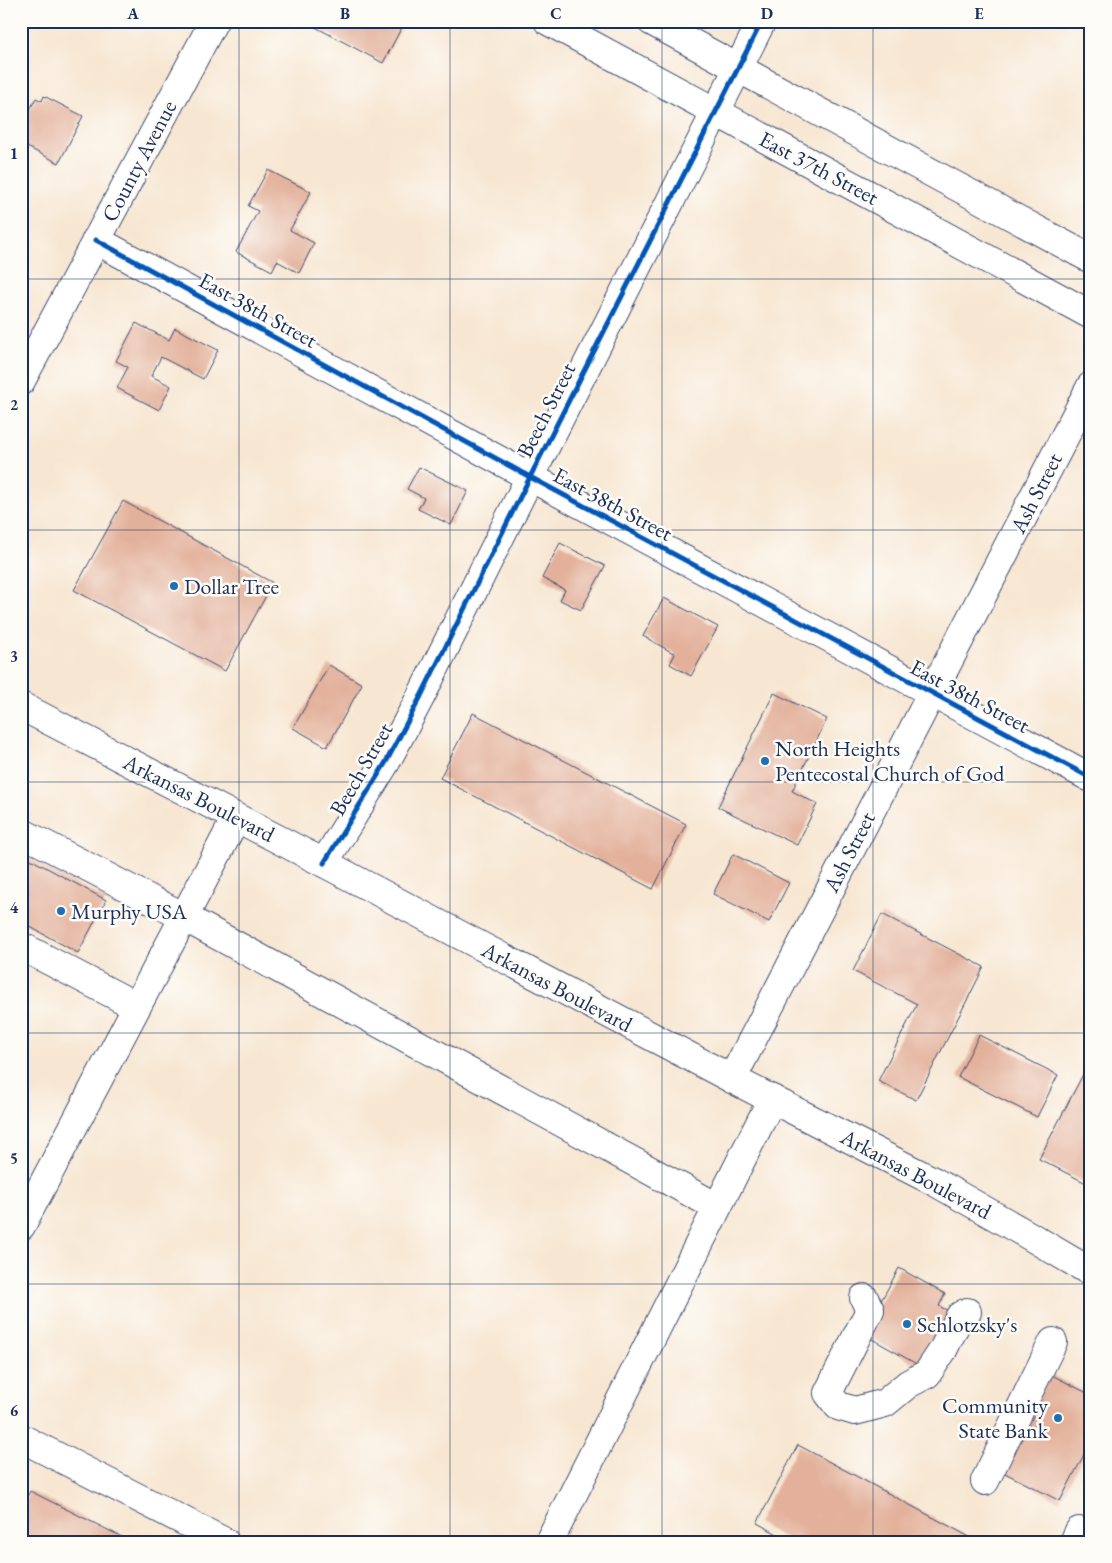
<svg xmlns="http://www.w3.org/2000/svg" width="1112" height="1563" font-family="'EB Garamond',serif">
	<style>
		.building { fill: #e3b19b }
		.lines { fill: none; stroke-linecap: round; stroke-linejoin: round }
		.minor-casing { stroke: #3c4a6f; stroke-width: 30 }
		.major-casing { stroke: #3c4a6f; stroke-width: 30 }
		.minor { stroke: #fff; stroke-width: 28 }
		.major { stroke: #fff; stroke-width: 28 }
		.cycleway-casing { stroke: #fdfcf7; stroke-width: 8 }
		.cycleway { stroke: #0057b8; stroke-width: 5 }
		.grid { fill: none; stroke: #1b2f5e; stroke-width: 1; stroke-opacity: 0.55 }
		.poi-dot { fill: #1f6fb2; stroke: #fdfcf7; stroke-width: 2 }
		.labels { text-anchor: middle; dominant-baseline: central; stroke-width: 5; stroke-linejoin: round; paint-order: stroke }
		.street-label { font-size: 22px; fill: #1b2f5e; stroke: #fdfcf7 }
		.poi-label { font-size: 22px; fill: #1b2f5e; stroke: #fdfcf7; text-anchor: start }
		.neatline { fill: none; stroke: #1b2f5e; stroke-width: 2 }
		.grid-label { font-size: 16px; text-anchor: middle; font-weight: bold; fill: #1b2f5e }
	</style>
	<rect width="100%" height="100%" fill="#fdfcf7"/>
	<filter id="ink" filterUnits="userSpaceOnUse"><feTurbulence type="fractalNoise" baseFrequency=".02" numOctaves="2"/><feDisplacementMap in="SourceGraphic" scale="10" xChannelSelector="R" yChannelSelector="G"/><feConvolveMatrix kernelMatrix="1 2 1 2 8 2 1 2 1" color-interpolation-filters="sRGB"/></filter>
	<filter id="wash" filterUnits="userSpaceOnUse"><feTurbulence type="fractalNoise" baseFrequency=".0096" numOctaves="4" result="noise"/><feDisplacementMap in="SourceGraphic" scale="20" xChannelSelector="R" yChannelSelector="G"/><feGaussianBlur stdDeviation="1.12" result="paint"/><feColorMatrix in="noise" values="0 0 0 0 0 0 0 0 0 0 0 0 0 0 0 0 0 1.4 0 .05"/><feComposite in="paint" operator="in"/></filter>
	<g filter="url(#wash)">
		<rect width="100%" height="100%" fill="#f7e6d1"/>
		<g id="blocks">
			<!-- building -->
			<g class="building">
				<polygon points="304,21 405,21 383,63"/>
				<polygon points="44,96 83,116 59,163 21,144 21,127 36,98 42,101"/>
				<polygon points="268,170 311,192 290,230 314,243 299,273 277,261 272,271 236,252 258,211 248,206"/>
				<polygon points="136,323 169,340 175,328 218,350 203,379 161,357 151,376 171,386 159,410 117,388 128,367 116,361"/>
				<polygon points="419,467 468,491 451,525 418,509 424,498 407,489"/>
				<polygon points="123,501 273,583 225,671 74,590"/>
				<polygon points="560,543 605,566 581,610 560,600 565,590 542,578"/>
				<polygon points="664,598 718,627 691,676 670,664 675,654 643,636"/>
				<polygon points="329,665 362,684 327,747 293,728"/>
				<polygon points="774,693 827,719 792,791 817,804 797,845 718,807"/>
				<polygon points="473,713 686,824 653,889 440,778"/>
				<polygon points="21,854 106,900 78,953 21,922"/>
				<polygon points="733,854 789,883 769,922 713,894"/>
				<polygon points="882,914 984,967 916,1100 878,1081 917,1004 853,971"/>
				<polygon points="979,1035 1058,1075 1037,1117 958,1077"/>
				<polygon points="1091,1059 1091,1174 1086,1183 1039,1159"/>
				<polygon points="899,1268 945,1294 939,1306 952,1313 922,1367 863,1334"/>
				<polygon points="1048,1373 1091,1395 1091,1441 1060,1501 999,1470"/>
				<polygon points="798,1445 979,1542 792,1542 757,1523"/>
				<polygon points="30,1491 132,1542 21,1542 21,1509"/>
			</g>
		</g>
	</g>
	<g filter="url(#ink)">
		<use href="#blocks" fill-opacity="0" stroke="#3c4a6f" stroke-width="1"/>
		<g class="lines">
			<!-- minor casing -->
			<g class="minor-casing">
				<g id="minor">
					<polyline points="548,21 1091,315"/>
					<polyline points="651,21 1091,259"/>
					<polyline points="96,240 530,477 1091,778"/>
					<polyline points="21,381 214,21"/>
					<polyline points="21,832 184,917 236,818"/>
					<polyline points="324,863 386,762 421,696 530,477 762,21"/>
					<polyline points="21,946 136,1006"/>
					<polyline points="732,1079 1091,386"/>
					<polyline points="21,1226 184,917 717,1207"/>
					<polyline points="864,1298 870,1310 828,1393 838,1406 855,1411 885,1403 908,1384 927,1374 943,1350 960,1316 967,1312"/>
					<polyline points="21,1438 225,1542"/>
					<polyline points="985,1481 1053,1342"/>
					<polyline points="549,1542 772,1099"/>
					<polyline points="1074,1542 1079,1531"/>
				</g>
			</g>
			<!-- major casing -->
			<g class="major-casing">
				<polyline id="major" points="21,706 324,863 732,1079 935,1182 1028,1235 1091,1272"/>
			</g>
			<!-- minor -->
			<use href="#minor" class="minor"/>
			<!-- major -->
			<use href="#major" class="major"/>
			<!-- cycleway casing -->
			<g class="cycleway-casing">
				<g id="cycleway">
					<polyline points="96,240 530,477 1091,778"/>
					<polyline points="324,863 386,762 421,696 530,477 762,21"/>
				</g>
			</g>
			<!-- cycleway -->
			<use href="#cycleway" class="cycleway"/>
		</g>
	</g>
	<!-- grid -->
	<path class="grid" d="M 239,21 L 239,1542M 450,21 L 450,1542M 662,21 L 662,1542M 873,21 L 873,1542M 21,279 L 1091,279M 21,530 L 1091,530M 21,782 L 1091,782M 21,1033 L 1091,1033M 21,1284 L 1091,1284"/>
	<!-- markers -->
	<g class="poi-dot">
		<circle cx="174" cy="586" r="5"/>
		<circle cx="765" cy="761" r="5"/>
		<circle cx="61" cy="911" r="5"/>
		<circle cx="907" cy="1324" r="5"/>
		<circle cx="1058" cy="1418" r="5"/>
	</g>
	<g class="labels">
		<!-- street labels -->
		<g class="street-label">
			<text transform="translate(139 161) rotate(-62)">County Avenue</text>
			<text transform="translate(819 168) rotate(28)">East 37th Street</text>
			<text transform="translate(258 310) rotate(29)">East 38th Street</text>
			<text transform="translate(546 410) rotate(-63)">Beech Street</text>
			<text transform="translate(1036 493) rotate(-63)">Ash Street</text>
			<text transform="translate(613 504) rotate(28)">East 38th Street</text>
			<text transform="translate(970 696) rotate(28)">East 38th Street</text>
			<text transform="translate(361 769) rotate(-60)">Beech Street</text>
			<text transform="translate(199 798) rotate(27)">Arkansas Boulevard</text>
			<text transform="translate(849 852) rotate(-63)">Ash Street</text>
			<text transform="translate(557 987) rotate(28)">Arkansas Boulevard</text>
			<text transform="translate(916 1174) rotate(28)">Arkansas Boulevard</text>
		</g>
		<!-- poi labels -->
		<g class="poi-label">
			<text x="184" y="586">Dollar Tree</text>
			<text x="775" y="748">North Heights<tspan x="775" dy="25">Pentecostal Church of God</tspan></text>
			<text x="71" y="911">Murphy USA</text>
			<text x="917" y="1324">Schlotzsky's</text>
			<text x="1048" y="1405" text-anchor="end">Community<tspan x="1048" dy="25">State Bank</tspan></text>
		</g>
	</g>
	<!-- margin -->
	<rect width="1112" height="1563" fill="none" stroke="#fdfcf7" stroke-width="55"/>
	<rect x="28" y="28" width="1056" height="1508" class="neatline"/>
	<g class="grid-label">
		<text x="133" y="19">A</text>
		<text x="345" y="19">B</text>
		<text x="556" y="19">C</text>
		<text x="767" y="19">D</text>
		<text x="979" y="19">E</text>
		<text x="14" y="159">1</text>
		<text x="14" y="410">2</text>
		<text x="14" y="662">3</text>
		<text x="14" y="913">4</text>
		<text x="14" y="1164">5</text>
		<text x="14" y="1416">6</text>
	</g>
</svg>
